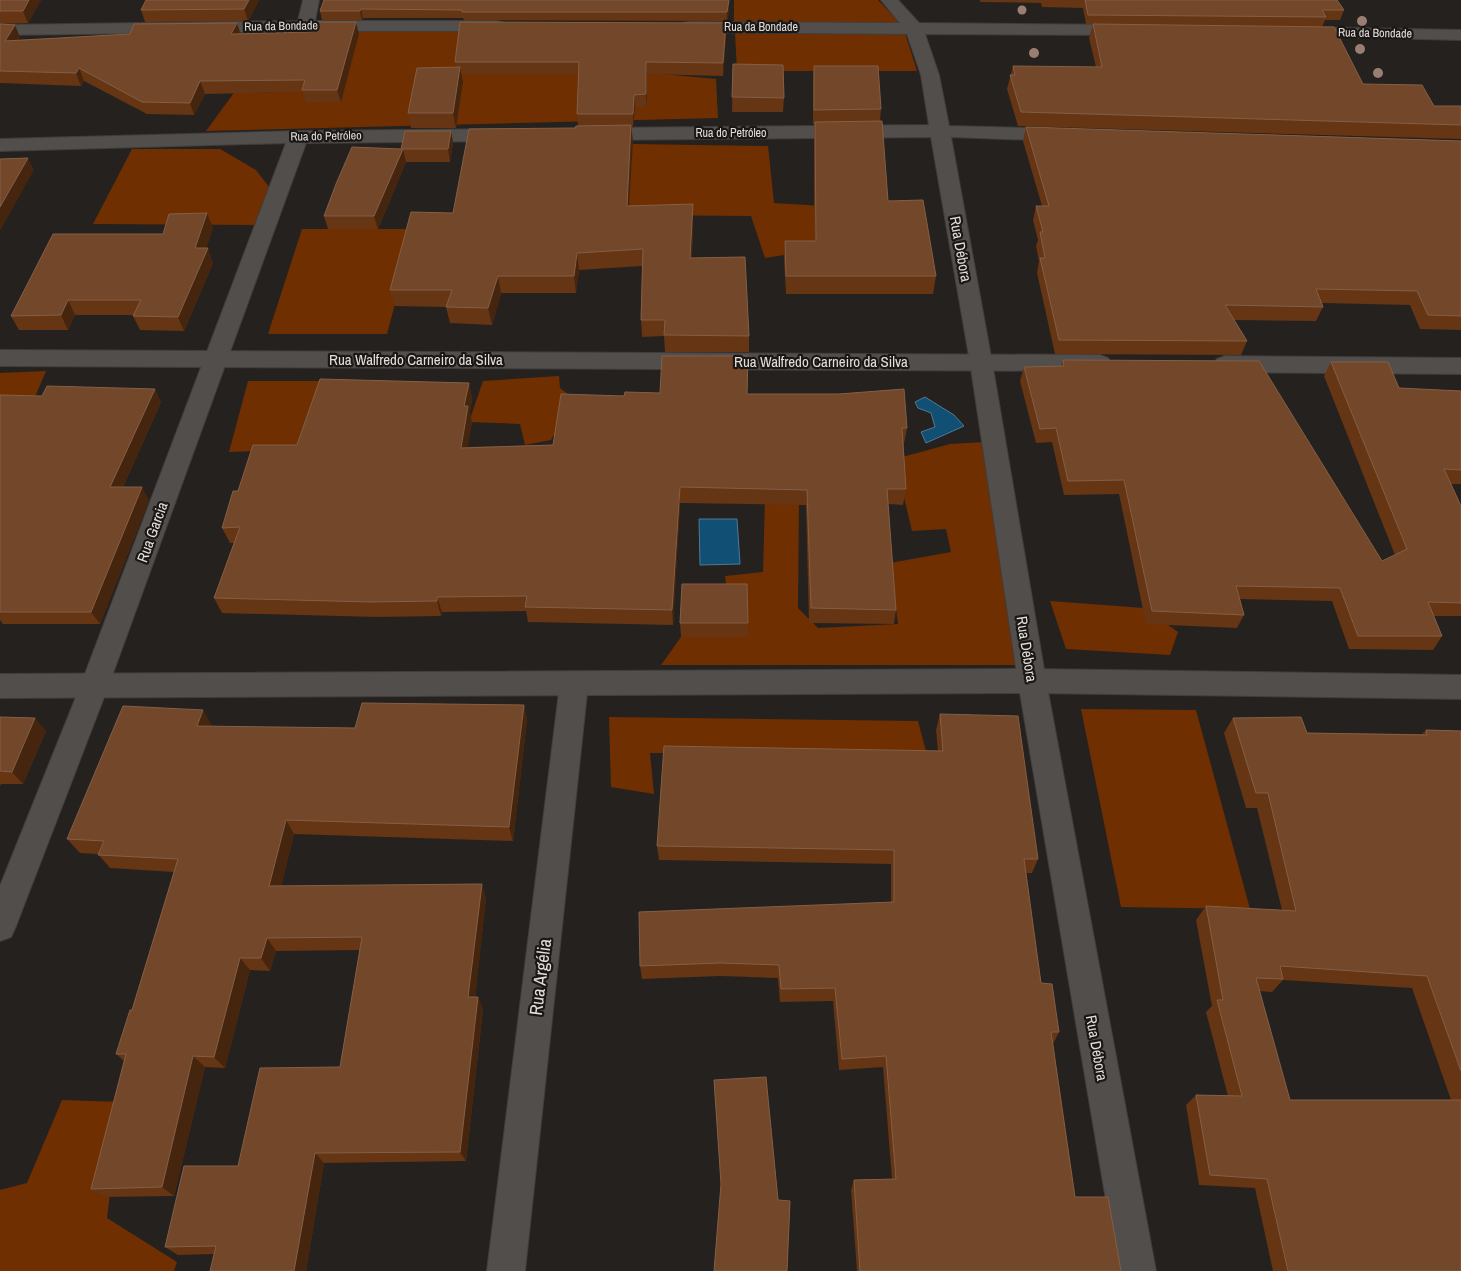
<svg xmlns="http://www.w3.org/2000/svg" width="1461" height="1271" font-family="'Archivo Narrow',sans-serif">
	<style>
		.green { fill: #702f00 }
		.water { fill: #124f75; stroke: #507a94 }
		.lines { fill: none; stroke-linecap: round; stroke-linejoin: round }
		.minor-casing { stroke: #413d3c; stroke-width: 2 }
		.secondary-casing { stroke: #413d3c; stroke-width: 2 }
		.minor { fill: #524e4b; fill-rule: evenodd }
		.secondary { fill: #524e4b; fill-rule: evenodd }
		.tree { fill: #987f72 }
		.wall { fill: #653514; fill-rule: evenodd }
		.shaded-wall { fill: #46250f }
		.building { fill: #73472a; stroke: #845f46 }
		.labels { text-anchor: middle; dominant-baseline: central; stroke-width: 4.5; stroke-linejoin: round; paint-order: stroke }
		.far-street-label { font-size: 12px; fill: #e1dedc; stroke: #1b1715 }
		.street-label { font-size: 15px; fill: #e1dedc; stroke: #1b1715 }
		.near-street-label { font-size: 18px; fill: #e1dedc; stroke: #1b1715 }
	</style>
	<rect width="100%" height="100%" fill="#25211f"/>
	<!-- green -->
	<g class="green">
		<polygon points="734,0 878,0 899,22 734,22"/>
		<polygon points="284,30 669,32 663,74 716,79 718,118 206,131 236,90 269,93"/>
		<polygon points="735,33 905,33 917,71 737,71"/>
		<polygon points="632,144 768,146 774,203 870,209 873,241 765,258 751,216 628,215"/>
		<polygon points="132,149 220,149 256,170 270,188 256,225 93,224"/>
		<polygon points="302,229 415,229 387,334 268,334"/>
		<polygon points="46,371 35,397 0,399 0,373"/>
		<polygon points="559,376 560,388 581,404 562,421 551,440 525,445 520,424 469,422 483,381"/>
		<polygon points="248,381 326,381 303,449 229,452"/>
		<polygon points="985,442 1017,665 661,665 681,637 748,637 728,600 725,576 763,572 765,497 799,497 798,608 818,628 898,624 890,563 951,552 946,529 912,531 895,459 950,444"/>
		<polygon points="1050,601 1144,608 1178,632 1170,655 1066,649"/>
		<polygon points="1081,709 1196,710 1250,909 1121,907"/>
		<polygon points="609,717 918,721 927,755 650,753 654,794 611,787"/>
		<polygon points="62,1100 121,1102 107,1218 177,1262 174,1271 0,1271 0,1190 27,1183"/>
	</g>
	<!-- water -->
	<g class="water">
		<polygon points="925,397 954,415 964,426 926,443 921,432 935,427 931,413 918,408 915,402"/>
		<polygon points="699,519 737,519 740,564 700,565"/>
	</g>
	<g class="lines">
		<!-- minor casing -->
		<g class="minor-casing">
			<g id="minor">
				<polygon points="303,0 319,0 315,21 496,21 502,22 505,26 502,30 496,31 305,31 0,35 0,25 298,21"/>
				<polygon points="881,0 898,0 919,23 1128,25 1134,26 1137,30 1134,34 1128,35 925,34 939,75 949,126 1061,129 1068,131 1071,135 1068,139 1061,141 951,137 992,362 1046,681 1156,1271 1118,1271 1018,681 970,362 931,137 594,140 587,138 584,134 587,130 594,128 929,125 921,75 907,34 689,32 683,31 680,27 683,23 689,22 900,23"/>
				<polygon points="1301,27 1461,30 1461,40 1295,36 1292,32 1295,28"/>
				<polygon points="506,129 513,131 516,135 513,139 506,141 306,143 108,687 16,926 11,937 0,941 0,886 80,687 286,143 0,151 0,139 298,131"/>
				<polygon points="574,672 584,676 588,684 525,1271 487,1271 560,684 564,676"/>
			</g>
		</g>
		<!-- secondary casing -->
		<g class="secondary-casing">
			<g id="secondary">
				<polygon points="0,350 1100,355 1108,358 1111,363 1108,368 1100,371 0,366"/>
				<polygon points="1225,356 1461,358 1461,374 1225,372 1217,369 1213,364 1217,359"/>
				<polygon points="1032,669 1461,675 1461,699 1032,693 0,698 0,674"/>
			</g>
		</g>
		<!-- minor -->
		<use href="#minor" class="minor"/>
		<!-- secondary -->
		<use href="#secondary" class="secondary"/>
	</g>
	<!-- trees -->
	<g class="tree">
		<circle cx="1022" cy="10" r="4.5"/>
		<circle cx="1362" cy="21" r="5"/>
		<circle cx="1360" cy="49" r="5"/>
		<circle cx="1034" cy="53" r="5"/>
		<circle cx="1378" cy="73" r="5"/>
	</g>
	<!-- wall -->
	<g class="wall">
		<polygon points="0,0 41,0 28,23 0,24"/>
		<polygon points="259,0 248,21 145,22 141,10"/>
		<polygon points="324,0 729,0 729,11 727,21 464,20 463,18 363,18 362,20 322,20 320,11"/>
		<polygon points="980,0 1337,0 1344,10 1340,20 1325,20 1322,27 1363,84 1434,106 1461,106 1461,139 1018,126 1007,89 1013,66 1096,67 1089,38 1093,24 1086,24 1083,8 1042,7 1041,3 980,2"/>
		<polygon points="0,24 20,37 18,40 240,34 359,34 341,102 306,103 303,92 205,94 194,115 147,114 84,81 81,86 0,83"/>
		<polygon points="726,35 723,76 647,74 647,107 635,107 633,126 631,126 633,142 629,206 693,204 693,221 692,258 749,336 749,352 665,352 664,336 642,337 641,320 642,266 579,270 576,293 501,293 492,325 450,323 446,307 395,306 390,290 453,213 575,128 578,126 577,114 579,74 462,74 463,82 456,128 411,128 408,113 456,67 455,62"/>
		<polygon points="733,64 784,98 783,112 732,112"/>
		<polygon points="814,66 881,109 880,121 888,201 936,276 933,294 786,294 784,259 785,241 814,241 814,124 813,124 813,81"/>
		<polygon points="1026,127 1461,141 1461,330 1420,329 1410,305 1322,303 1323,307 1316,321 1234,320 1247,341 1241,355 1055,354 1037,273 1039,261 1036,246 1038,240 1033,220 1036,206 1042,206 1023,141"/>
		<polygon points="451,131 453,143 450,162 406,162 378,229 328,229 324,216 401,149"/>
		<polygon points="213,228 206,248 213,263 184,331 140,330 133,316 134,315 75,315 68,330 19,330 11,316 163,234"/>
		<polygon points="748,356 747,394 907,428 904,444 903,444 906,489 903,505 888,504 896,610 894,624 809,623 806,505 680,503 673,625 528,622 526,611 442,612 441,616 377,617 222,613 214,598 234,543 230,543 222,528 238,491 297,445 469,383 472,399 470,412 472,422 467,447 553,445 624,396 660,393"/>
		<polygon points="1063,360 1382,561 1395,555 1324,376 1331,362 1399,388 1461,391 1461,484 1451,484 1461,506 1461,616 1434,616 1442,636 1433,650 1349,649 1332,601 1240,599 1244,615 1237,628 1146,624 1119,494 1064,495 1052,442 1036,443 1020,381 1024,367 1061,366"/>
		<polygon points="0,395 161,402 123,487 149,500 100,624 3,624 0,620"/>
		<polygon points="680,623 748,623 748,637 681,637"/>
		<polygon points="524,705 527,720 513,841 294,834 281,886 486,898 475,997 483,1009 466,1161 324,1163 306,1271 210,1271 214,1254 178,1255 165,1247 238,1166 340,1067 360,950 276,951 270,971 250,970 225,1068 205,1067 174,1196 105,1197 91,1189 124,1061 116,1054 132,1010 174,872 110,868 98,854 80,853 67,839 212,725 212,727 355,728"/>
		<polygon points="940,714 1038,859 1032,873 1026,873 1041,983 1059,1032 1053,1044 1075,1197 1121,1271 857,1271 851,1190 854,1180 892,1179 883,1067 839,1070 833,1001 780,1002 778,978 720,976 642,979 640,966 891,902 891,864 659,860 657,846 938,751 936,730"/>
		<polygon points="0,717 46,731 23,784 1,784 0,786"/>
		<path d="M 1233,718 L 1307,733 L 1422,734 L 1426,730 L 1461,731 L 1461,1271 L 1273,1271 L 1255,1188 L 1199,1185 L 1186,1105 L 1196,1095 L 1228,1096 L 1206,1012 L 1212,1006 L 1196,920 L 1206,906 L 1282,910 L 1257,808 L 1246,808 L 1224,733 ZM 1283,980 L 1412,988 L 1451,1100 L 1290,1100 L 1259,991 L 1272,992 Z"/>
	</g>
	<!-- shaded-wall -->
	<g class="shaded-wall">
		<polygon points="29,0 41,0 28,23 23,11"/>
		<polygon points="249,0 259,0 248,21 244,9"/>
		<polygon points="729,0 729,11 727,21 727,12"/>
		<polygon points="361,9 363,18 362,20 360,11"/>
		<polygon points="356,22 359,34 341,102 337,90"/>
		<polygon points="237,23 241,35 231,34"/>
		<polygon points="726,23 726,35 723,76 723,63"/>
		<polygon points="15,25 20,37 11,53 5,41"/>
		<polygon points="646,62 647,74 647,107 646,94"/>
		<polygon points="460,67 463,82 456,128 453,113"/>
		<polygon points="79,68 84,81 81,86 76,73"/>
		<polygon points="200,81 205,94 194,115 190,103"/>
		<polygon points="634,95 635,107 633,126 633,114"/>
		<polygon points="631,125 633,142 628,222 627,206"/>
		<polygon points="451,131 453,143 450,162 448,149"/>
		<polygon points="403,149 406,162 378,229 374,216"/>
		<polygon points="28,158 34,170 0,231 0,207"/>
		<polygon points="693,204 693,221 691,274 690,258"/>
		<polygon points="207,213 213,228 201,263 195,248"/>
		<polygon points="208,248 213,263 184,331 178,317"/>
		<polygon points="577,253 579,270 576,293 574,276"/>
		<polygon points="498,276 501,293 492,325 488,308"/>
		<polygon points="68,300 75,315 68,330 61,315"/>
		<polygon points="469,383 472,399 470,412 472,422 465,463 461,448 464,406"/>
		<polygon points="155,389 161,402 117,500 110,487"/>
		<polygon points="142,487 149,500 100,624 91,612"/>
		<polygon points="680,487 680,503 673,625 672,610"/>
		<polygon points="437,597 442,612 441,616 437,601"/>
		<polygon points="524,705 527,720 513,841 509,827"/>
		<polygon points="203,710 212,725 206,741 197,726"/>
		<polygon points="35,718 46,731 23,784 12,772"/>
		<polygon points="286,820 294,834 278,900 269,886"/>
		<polygon points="482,884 486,898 474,1009 468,997"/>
		<polygon points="267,938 276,951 270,971 261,958"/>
		<polygon points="240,958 250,970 225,1068 214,1057"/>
		<polygon points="478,997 483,1009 466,1161 460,1152"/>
		<polygon points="193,1056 205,1067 174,1196 162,1187"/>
		<polygon points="315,1153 324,1163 306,1271 294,1271"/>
	</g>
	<!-- building -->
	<g class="building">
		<polygon points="0,0 29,0 23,11 0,11"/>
		<polygon points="146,0 249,0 244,9 141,10"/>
		<polygon points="324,0 729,0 727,12 462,12 462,10 361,9 360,11 320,11"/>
		<polygon points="1085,0 1337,0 1344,10 1322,10 1326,17 1088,15"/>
		<polygon points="314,22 356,22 337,90 302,90 305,80 200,81 190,103 142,102 79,68 76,73 0,71 0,24 15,25 5,41 130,34 134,24 237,23 231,34 311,32"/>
		<polygon points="460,22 726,23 723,63 646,62 646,94 634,95 633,114 577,114 579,62 455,62"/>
		<polygon points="1093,24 1334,27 1363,84 1422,85 1434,106 1461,106 1461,125 1021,112 1010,75 1015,75 1013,66 1102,67"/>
		<polygon points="733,64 783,65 784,98 732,97"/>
		<polygon points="814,66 878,66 881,109 814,110"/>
		<polygon points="460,67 453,113 408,113 417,68"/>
		<polygon points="882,121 888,201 923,200 936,276 786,276 785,241 816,241 815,122"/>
		<polygon points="631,125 627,206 693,204 690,258 745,257 749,336 664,335 665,320 641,320 643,249 577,253 574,276 498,276 488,308 446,307 452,290 390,290 411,212 453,213 469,129 575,128 576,126"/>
		<polygon points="1026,127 1461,141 1461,316 1428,315 1417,291 1316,289 1323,307 1225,305 1247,341 1059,340 1040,258 1045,258 1040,232 1043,232 1036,206 1049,206"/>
		<polygon points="405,131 451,131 448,149 403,149 374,216 324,216 336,184 352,147 401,149"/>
		<polygon points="28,158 0,207 0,159"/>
		<polygon points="207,213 195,248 208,248 178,317 133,316 141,300 68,300 61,315 11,316 53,234 163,234 169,214"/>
		<polygon points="662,356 748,356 747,394 839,394 904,389 907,428 902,428 906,489 887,489 896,610 811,608 807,490 680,487 672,610 525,607 527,596 437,597 437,601 371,602 214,598 240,527 222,528 233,491 238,491 253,445 297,445 320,379 469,383 464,406 468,406 461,448 553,445 561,394 624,396 625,392 660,393"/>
		<polygon points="1063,360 1259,361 1382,561 1407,549 1331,362 1388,362 1399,388 1461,391 1461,470 1444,469 1461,506 1461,603 1428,602 1442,636 1358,636 1340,588 1236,586 1244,615 1152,611 1124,480 1068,481 1056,428 1040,429 1024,367 1064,366"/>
		<polygon points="47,386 155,389 110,487 142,487 91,612 0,612 0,395 42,396"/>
		<polygon points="682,584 747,584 748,623 680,623"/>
		<polygon points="362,703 524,705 509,827 286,820 269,886 482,884 468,997 478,997 460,1152 315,1153 294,1271 210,1271 216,1246 165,1247 184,1166 238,1166 260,1068 340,1067 362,937 267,938 261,958 240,958 214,1057 193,1056 162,1187 91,1189 126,1054 116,1054 130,1010 132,1010 178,859 98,855 104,841 67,839 123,706 203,710 197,726 355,728"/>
		<polygon points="940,714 1018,716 1038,859 1024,859 1041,983 1052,984 1059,1032 1051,1032 1075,1197 1108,1197 1121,1271 860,1271 854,1180 896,1179 886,1056 842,1059 835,988 781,989 779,965 720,963 640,966 639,912 894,902 894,850 657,846 664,746 943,751"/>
		<polygon points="0,717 35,718 12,772 0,771"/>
		<polygon points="1301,717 1307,733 1427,735 1426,730 1461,731 1461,1071 1427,976 1280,966 1283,979 1256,978 1290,1100 1461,1100 1461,1271 1288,1271 1267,1179 1210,1175 1196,1095 1242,1096 1217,1000 1223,1000 1206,906 1296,911 1268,793 1256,793 1233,718"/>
		<polygon points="766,1077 778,1200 790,1201 787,1271 714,1271 721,1184 714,1080"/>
	</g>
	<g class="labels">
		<!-- far-street labels -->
		<g class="far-street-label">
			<text transform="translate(281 26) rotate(-1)">Rua da Bondade</text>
			<text x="761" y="27">Rua da Bondade</text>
			<text transform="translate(1375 33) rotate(1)">Rua da Bondade</text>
			<text x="731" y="133">Rua do Petróleo</text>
			<text transform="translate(326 136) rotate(-1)">Rua do Petróleo</text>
		</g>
		<!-- street labels -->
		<g class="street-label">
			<text transform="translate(961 249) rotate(80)">Rua Débora</text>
			<text x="416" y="359">Rua Walfredo Carneiro da Silva</text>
			<text x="821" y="361">Rua Walfredo Carneiro da Silva</text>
			<text transform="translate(152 532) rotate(-70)">Rua Garcia</text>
			<text transform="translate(1027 649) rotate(81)">Rua Débora</text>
			<text transform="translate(1097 1048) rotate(80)">Rua Débora</text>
		</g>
		<!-- near-street labels -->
		<g class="near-street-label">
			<text transform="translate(540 977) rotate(-83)">Rua Argélia</text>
		</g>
	</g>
</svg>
